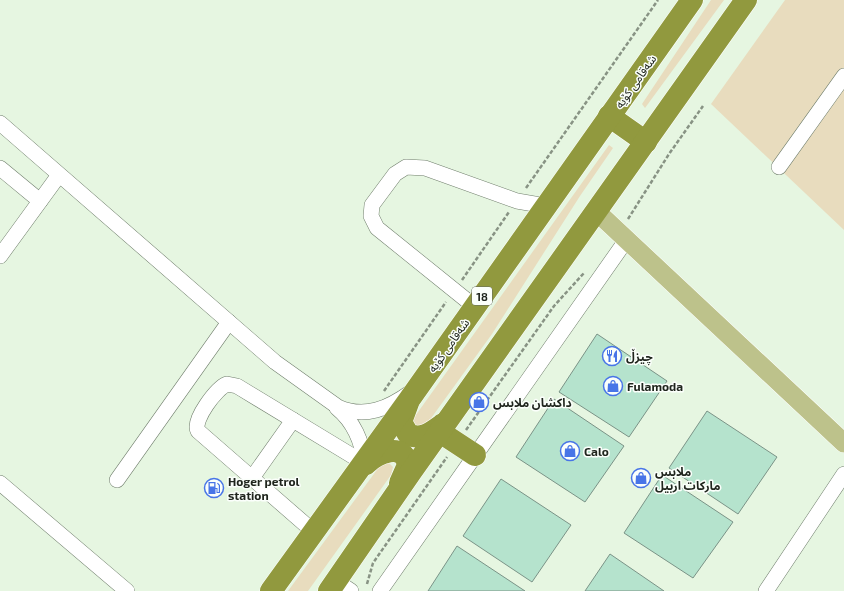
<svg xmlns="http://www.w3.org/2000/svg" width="844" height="591" font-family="'Exo 2','Noto Sans Arabic',sans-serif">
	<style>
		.green { fill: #e8dcbe }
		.building { fill: #b5e3cd; stroke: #7b9387 }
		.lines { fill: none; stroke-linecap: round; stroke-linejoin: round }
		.minor-casing { stroke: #707e6c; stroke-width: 16 }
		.major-casing { stroke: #fff; stroke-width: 20 }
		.highway-casing { stroke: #fff; stroke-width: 23 }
		.path { stroke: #889384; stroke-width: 2.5; stroke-dasharray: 4 2; stroke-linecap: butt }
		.minor { stroke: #fff; stroke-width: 15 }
		.major { stroke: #bdc28b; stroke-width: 19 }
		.highway { stroke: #91993e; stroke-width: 22 }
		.labels { text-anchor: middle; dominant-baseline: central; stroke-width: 3; stroke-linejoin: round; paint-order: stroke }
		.shield { fill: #fbfffb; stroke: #616660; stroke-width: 1 }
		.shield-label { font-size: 11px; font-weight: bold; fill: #1f251d }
		.street-label { font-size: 12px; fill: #1f251d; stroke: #fbfffb }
		.poi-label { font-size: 12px; font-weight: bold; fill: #1f251d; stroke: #fbfffb; text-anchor: start }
	</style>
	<rect width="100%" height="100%" fill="#e6f6e1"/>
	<!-- green -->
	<g class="green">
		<polygon points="711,0 724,0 645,108 642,104"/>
		<polygon points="785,0 844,0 844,230 711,104"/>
		<polygon points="609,145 613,148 580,196 492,334 424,428 416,427 413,419"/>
		<polygon points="388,462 393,467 391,475 308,591 288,591 379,467"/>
	</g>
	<!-- building -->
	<g class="building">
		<polygon points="597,334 667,381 629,437 559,392"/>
		<polygon points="554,399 624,446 585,502 516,457"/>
		<polygon points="707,411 777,457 738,514 669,468"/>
		<polygon points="662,475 733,522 693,578 624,533"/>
		<polygon points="501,479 571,525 532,582 463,536"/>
		<polygon points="457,546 525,591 428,591"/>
		<polygon points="610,554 664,591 585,591"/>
	</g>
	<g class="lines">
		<!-- minor casing -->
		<g class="minor-casing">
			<g id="minor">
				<path d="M 0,123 L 275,362 L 338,407 C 365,419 389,408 411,392"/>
				<polyline points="779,167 844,76"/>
				<polyline points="0,168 40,201"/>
				<polyline points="0,256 59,175"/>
				<polyline points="475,307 377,228 371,216 372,205 395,174 406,167 425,168 517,201 546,206"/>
				<path d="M 337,408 C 353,421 363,442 364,463"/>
				<polyline points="252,478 293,420"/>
				<polyline points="117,480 229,322"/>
				<polyline points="0,483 127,591"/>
				<path d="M 314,532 L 198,431 C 192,420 217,388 227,384 L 237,386 L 364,463"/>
				<polyline points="336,581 351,591"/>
				<polyline points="380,591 627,239"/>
				<polyline points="766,591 844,474"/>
			</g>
		</g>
		<!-- major casing -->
		<g class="major-casing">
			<polyline id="major" points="597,212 844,443"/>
		</g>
		<!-- highway casing -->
		<g class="highway-casing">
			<g id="highway">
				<polyline points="609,116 646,142"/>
				<path d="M 408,403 L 401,422 L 408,434 C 421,441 432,432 443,424"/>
				<polyline points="440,432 475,455"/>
				<path d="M 366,464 C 377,453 404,441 408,465 L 400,483"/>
				<polyline points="271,591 409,400 692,0"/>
				<polyline points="329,591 411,472 746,0"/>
			</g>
		</g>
		<!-- path -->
		<g class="path">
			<polyline points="526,188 658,0"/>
			<polyline points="628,219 669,154 703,106"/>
			<polyline points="462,280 509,212"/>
			<polyline points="384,391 446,302"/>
			<polyline points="466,430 554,306 584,273"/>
			<polyline points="367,584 373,563 447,457"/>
		</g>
		<!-- minor -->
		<use href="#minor" class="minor"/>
		<!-- major -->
		<use href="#major" class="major"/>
		<!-- highway -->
		<use href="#highway" class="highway"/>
	</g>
	<!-- icons -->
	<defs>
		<g id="restaurant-ring" transform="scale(1)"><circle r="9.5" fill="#fbfffb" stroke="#4875e7" stroke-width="1.5"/><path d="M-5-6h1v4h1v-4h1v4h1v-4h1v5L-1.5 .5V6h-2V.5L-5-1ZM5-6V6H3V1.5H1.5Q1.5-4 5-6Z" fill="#4875e7"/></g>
		<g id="shop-ring" transform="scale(1)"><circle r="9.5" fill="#fbfffb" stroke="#4875e7" stroke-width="1.5"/><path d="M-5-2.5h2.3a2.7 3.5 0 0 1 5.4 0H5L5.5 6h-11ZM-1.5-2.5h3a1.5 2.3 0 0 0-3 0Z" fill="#4875e7"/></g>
		<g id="fuel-ring" transform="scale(1)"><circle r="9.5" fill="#fbfffb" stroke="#4875e7" stroke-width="1.5"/><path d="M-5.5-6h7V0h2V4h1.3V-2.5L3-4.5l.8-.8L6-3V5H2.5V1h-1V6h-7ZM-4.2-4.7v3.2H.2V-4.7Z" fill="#4875e7"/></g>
	</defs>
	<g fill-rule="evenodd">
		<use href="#restaurant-ring" x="612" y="356"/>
		<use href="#shop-ring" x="613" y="386"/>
		<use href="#shop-ring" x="479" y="402"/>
		<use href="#shop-ring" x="570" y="451"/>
		<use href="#shop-ring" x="641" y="478"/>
		<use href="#fuel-ring" x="214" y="488"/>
	</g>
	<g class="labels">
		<!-- shield labels -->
		<rect class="shield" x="472" y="287" width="20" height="18" rx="3"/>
		<g class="shield-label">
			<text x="482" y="296">18</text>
		</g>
		<!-- street labels -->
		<g class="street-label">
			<text transform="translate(635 81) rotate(-55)">شەقامی کۆیە</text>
			<text transform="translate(448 345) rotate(-55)">شەقامی کۆیە</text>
		</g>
		<!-- poi labels -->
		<g class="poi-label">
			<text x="626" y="356">چیزڵ</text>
			<text x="627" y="386">Fulamoda</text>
			<text x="493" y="402">داكشان ملابس</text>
			<text x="584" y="451">Calo</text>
			<text x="655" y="471">ملابس<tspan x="655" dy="14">ماركات اربيل</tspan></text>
			<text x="228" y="481">Hoger petrol<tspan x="228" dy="14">station</tspan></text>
		</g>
	</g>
</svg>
